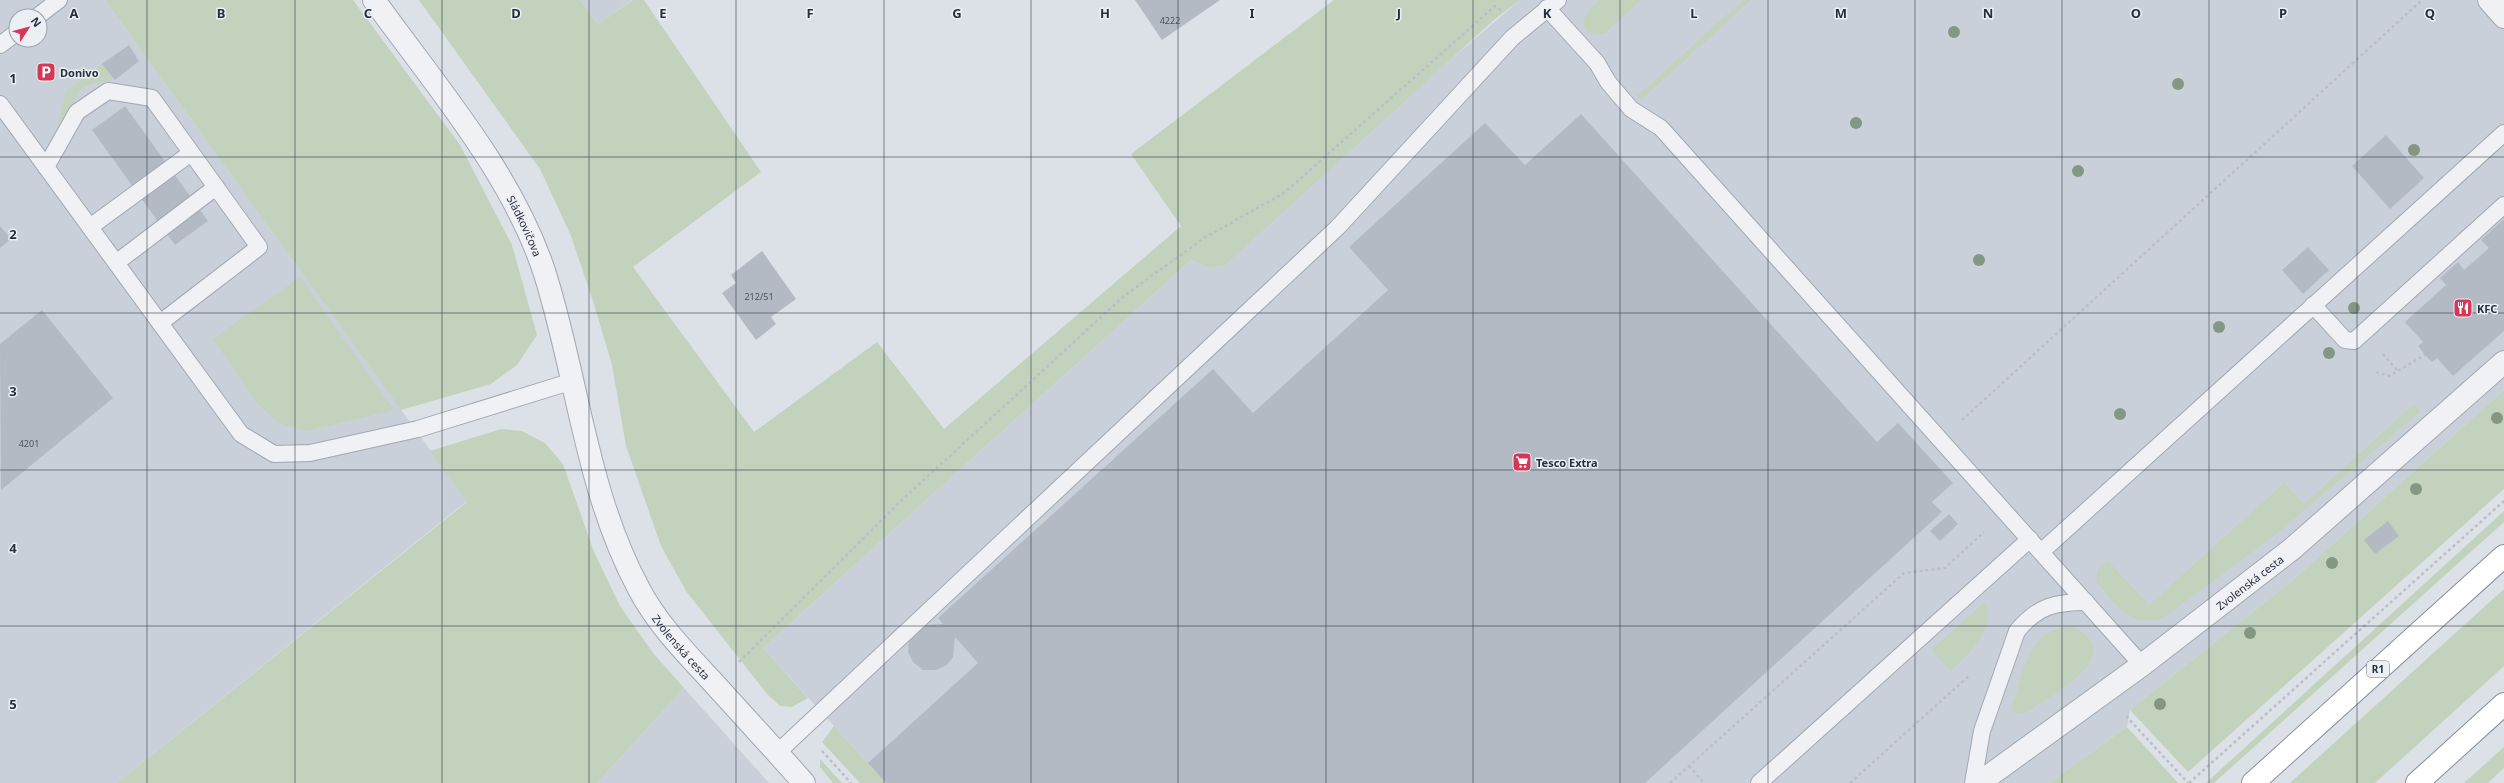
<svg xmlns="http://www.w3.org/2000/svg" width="2504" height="783" font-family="'Noto Sans',sans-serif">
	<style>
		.built { fill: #cad0d9; fill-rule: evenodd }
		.green { fill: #c3d2bc }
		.building { fill: #b3bac4 }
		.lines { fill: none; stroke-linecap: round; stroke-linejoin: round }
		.service-casing { stroke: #a1a8b1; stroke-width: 18 }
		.minor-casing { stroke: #a1a8b1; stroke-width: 24 }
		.tertiary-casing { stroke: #a1a8b1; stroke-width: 24 }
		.motorway-casing { stroke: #828f9f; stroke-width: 24 }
		.path { stroke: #babfc5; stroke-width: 2.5; stroke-dasharray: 3 3; stroke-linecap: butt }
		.service { stroke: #eff1f5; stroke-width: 16 }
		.minor { stroke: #eff1f5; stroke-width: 22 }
		.tertiary { stroke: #eff1f5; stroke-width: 22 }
		.motorway { stroke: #fff; stroke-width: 22 }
		.tree { fill: #839783 }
		.grid { fill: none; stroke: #252f3e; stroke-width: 1; stroke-opacity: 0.55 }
		.labels { text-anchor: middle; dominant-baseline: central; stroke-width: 3; stroke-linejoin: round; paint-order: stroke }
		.number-label { font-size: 9px; fill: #485260 }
		.shield { fill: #ebf0f5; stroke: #606975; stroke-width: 1 }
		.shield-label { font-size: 10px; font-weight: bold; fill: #252f3e }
		.poi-label { font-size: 11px; font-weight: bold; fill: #252f3e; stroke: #ebf0f5; text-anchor: start }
		.street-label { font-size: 11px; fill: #252f3e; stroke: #ebf0f5 }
		.grid-label { font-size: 13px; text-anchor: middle; font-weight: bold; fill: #252f3e; stroke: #ebf0f5; stroke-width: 3; stroke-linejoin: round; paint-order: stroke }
	</style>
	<rect width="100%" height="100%" fill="#dce1e7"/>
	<!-- built -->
	<g class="built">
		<path d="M 0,0 L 105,0 L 467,501 L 117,783 L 0,783 ZM 16,16 L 40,16 L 40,40 L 16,40 Z"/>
		<polygon points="580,0 632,0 598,24"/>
		<polygon points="1520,0 2504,0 2504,390 2293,580 2130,710 2127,727 2049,783 886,783 763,648 1191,260 1208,268"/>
		<polygon points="684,688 769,783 597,783"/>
	</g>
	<!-- green -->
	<g class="green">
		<polygon points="105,0 353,0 460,145 512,245 537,335 517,365 491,384 401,410"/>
		<polygon points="419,0 580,0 598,24 633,0 644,0 761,172 633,267 754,432 877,342 944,429 1181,226 1131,154 1334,0 1520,0 1495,19 1225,265 1208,268 1191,260 763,648 808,698 792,707 780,706 768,695 686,591 661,546 626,446 612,365 593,301 571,236 540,169"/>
		<path d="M 1600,0 L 1641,0 L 1605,33 L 1593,35 L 1585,28 C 1582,14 1590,8 1600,0 Z"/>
		<polygon points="1743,0 1751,0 1641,100 1637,96"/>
		<path d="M 102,64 L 115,80 C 79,84 77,88 66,121 L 58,123 L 66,91 Z"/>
		<polygon points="300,277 394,410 306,431 278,423 256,402 213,339"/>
		<polygon points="2504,390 2504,489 2188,772 2130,710 2293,580"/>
		<path d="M 2414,404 L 2421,411 L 2275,535 L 2163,618 C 2129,627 2118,607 2097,583 C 2096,574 2098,562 2109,562 L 2149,605 L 2284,483 L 2304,504 Z"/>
		<polygon points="501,429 522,431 545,443 563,464 594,552 620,606 653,653 684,688 597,783 117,783 467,502 430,451"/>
		<polygon points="2504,511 2504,522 2214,783 2206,783"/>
		<polygon points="2504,589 2504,666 2375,783 2290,783"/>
		<path d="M 1986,601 C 1995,630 1970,653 1951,671 L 1931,650 Z"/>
		<path d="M 2073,626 C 2129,656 2053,694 2027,712 L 2017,714 L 2013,711 L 2012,706 C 2024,670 2028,629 2073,626 Z"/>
		<polygon points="834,726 886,783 860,783 822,742"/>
		<polygon points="2127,727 2178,783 2049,783"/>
		<polygon points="2504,747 2504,768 2488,783 2464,783"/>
		<polygon points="820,759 842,783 833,783 820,767"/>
	</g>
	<!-- building -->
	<g class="building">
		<polygon points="1135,0 1220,0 1162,40"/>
		<polygon points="129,45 139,61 115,80 102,64"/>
		<polygon points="125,106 208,221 175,245 92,130"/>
		<polygon points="1581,114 1877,442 1898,423 1953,483 1932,502 1942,512 1645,783 886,783 868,763 978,663 955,637 953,657 947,665 936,670 923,670 913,662 908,652 909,640 923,625 943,624 938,618 1213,369 1253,413 1388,290 1349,247 1485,123 1525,165"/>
		<polygon points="2386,135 2424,178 2390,209 2352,166"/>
		<polygon points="2504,219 2504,331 2453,376 2437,358 2432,362 2425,355 2418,346 2423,342 2405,322 2446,285 2440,278 2458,262 2464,270 2489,248 2481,240"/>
		<polygon points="0,226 11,239 0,248"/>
		<polygon points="2308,247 2329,270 2303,294 2282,270"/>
		<polygon points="762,251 796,299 771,317 776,324 756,340 722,293 736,283 731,275"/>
		<polygon points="42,310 113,398 1,490 0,344"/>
		<polygon points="1949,514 1958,524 1940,541 1930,531"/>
		<polygon points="2388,521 2399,536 2375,554 2364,540"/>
	</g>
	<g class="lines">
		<!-- service casing -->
		<g class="service-casing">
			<g id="service">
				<polyline points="1547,8 1597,63 1608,82 1631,109 1661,128 2142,665"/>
				<polyline points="38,16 59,0"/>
				<polyline points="0,45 16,33"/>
				<polyline points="0,104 241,434 274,454 310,453 418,429 573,381"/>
				<polyline points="46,167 77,112 108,91 152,98 259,247 160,323"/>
				<polyline points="90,227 191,153"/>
				<polyline points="116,263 216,187"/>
				<polyline points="2313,305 2345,340 2354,341 2504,205"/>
				<polyline points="2041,552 2504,133"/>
				<polyline points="777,753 1338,227 1512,38 1558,0"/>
				<polyline points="1759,783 2030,539"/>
				<path d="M 1973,783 L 1982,731 L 2017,631 C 2038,606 2055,602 2086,602"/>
			</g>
		</g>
		<!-- minor casing -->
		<g class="minor-casing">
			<g id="minor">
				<polyline points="2489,0 2504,17"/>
				<path id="s1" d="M 1979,783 L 2142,665 L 2292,549 L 2504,362"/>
			</g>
		</g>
		<!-- tertiary casing -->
		<g class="tertiary-casing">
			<g id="tertiary">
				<path id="s2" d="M 374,0 C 435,85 513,174 545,274 C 578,379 586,491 639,589 C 656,622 684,651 709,678 C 741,713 773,748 804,783"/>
			</g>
		</g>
		<!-- motorway casing -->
		<g class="motorway-casing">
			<g id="motorway">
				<polyline points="2253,783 2504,556"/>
				<polyline points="2417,783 2504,704"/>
			</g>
		</g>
		<!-- path -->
		<g class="path">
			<polyline points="2383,354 2397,370"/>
			<polyline points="2376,372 2389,376 2425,355"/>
			<polyline points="1962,420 2422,0"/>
			<polyline points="739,662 902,500 1124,296 1204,238 1284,193 1495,6 1501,10"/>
			<polyline points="2126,716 2188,783"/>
			<polyline points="822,751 851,783"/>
			<polyline points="1689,766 1704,783"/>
			<polyline points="1670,783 1904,573 1945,568 1984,532"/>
			<polyline points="1850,783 1969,676"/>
			<polyline points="2189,783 2504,501"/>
		</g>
		<!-- service -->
		<use href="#service" class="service"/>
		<!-- minor -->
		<use href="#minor" class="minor"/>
		<!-- tertiary -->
		<use href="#tertiary" class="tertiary"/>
		<!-- motorway -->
		<use href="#motorway" class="motorway"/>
	</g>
	<!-- trees -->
	<g class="tree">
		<circle cx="1954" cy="32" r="6"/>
		<circle cx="2178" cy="84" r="6"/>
		<circle cx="1856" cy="123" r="6"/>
		<circle cx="2414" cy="150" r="6"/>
		<circle cx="2078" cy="171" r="6"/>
		<circle cx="1979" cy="260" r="6"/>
		<circle cx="2354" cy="308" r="6"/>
		<circle cx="2219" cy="327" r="6"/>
		<circle cx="2329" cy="353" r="6"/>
		<circle cx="2120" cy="414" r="6"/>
		<circle cx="2497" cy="418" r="6"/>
		<circle cx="2416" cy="489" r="6"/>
		<circle cx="2332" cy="563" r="6"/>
		<circle cx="2250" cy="633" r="6"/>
		<circle cx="2160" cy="704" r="6"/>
	</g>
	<!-- grid -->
	<path class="grid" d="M 147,0 L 147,783M 295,0 L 295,783M 442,0 L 442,783M 589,0 L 589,783M 736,0 L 736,783M 884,0 L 884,783M 1031,0 L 1031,783M 1178,0 L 1178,783M 1326,0 L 1326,783M 1473,0 L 1473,783M 1620,0 L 1620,783M 1768,0 L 1768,783M 1915,0 L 1915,783M 2062,0 L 2062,783M 2209,0 L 2209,783M 2357,0 L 2357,783M 0,157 L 2504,157M 0,313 L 2504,313M 0,470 L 2504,470M 0,626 L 2504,626"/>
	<!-- icons -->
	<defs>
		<g id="parking-square" transform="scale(1)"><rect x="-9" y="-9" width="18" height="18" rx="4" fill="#d63657" stroke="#ebf0f5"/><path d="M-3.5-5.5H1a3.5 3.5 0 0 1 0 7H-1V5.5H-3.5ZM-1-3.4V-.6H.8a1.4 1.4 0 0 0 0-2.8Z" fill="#fff"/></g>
		<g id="restaurant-square" transform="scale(1)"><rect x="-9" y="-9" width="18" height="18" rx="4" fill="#d63657" stroke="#ebf0f5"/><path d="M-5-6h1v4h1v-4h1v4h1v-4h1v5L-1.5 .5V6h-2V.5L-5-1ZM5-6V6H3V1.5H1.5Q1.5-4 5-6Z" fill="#fff"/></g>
		<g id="supermarket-square" transform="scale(1)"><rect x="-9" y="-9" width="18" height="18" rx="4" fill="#d63657" stroke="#ebf0f5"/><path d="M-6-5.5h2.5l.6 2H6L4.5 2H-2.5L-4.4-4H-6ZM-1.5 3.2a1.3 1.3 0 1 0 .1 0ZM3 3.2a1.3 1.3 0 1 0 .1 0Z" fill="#fff"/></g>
	</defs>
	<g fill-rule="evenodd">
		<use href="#parking-square" x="46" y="72"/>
		<use href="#restaurant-square" x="2463" y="308"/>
		<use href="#supermarket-square" x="1522" y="462"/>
	</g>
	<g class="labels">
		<!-- number labels -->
		<g class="number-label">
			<text x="1170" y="20">4222</text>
			<text x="759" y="296">212/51</text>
			<text x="29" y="443">4201</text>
		</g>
		<!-- shield labels -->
		<rect class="shield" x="2367" y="661" width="22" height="16" rx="3"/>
		<g class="shield-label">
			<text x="2378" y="669">R1</text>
		</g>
		<!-- poi labels -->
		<g class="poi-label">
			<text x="60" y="72">Donivo</text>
			<text x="2477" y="308">KFC</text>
			<text x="1536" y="462">Tesco Extra</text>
		</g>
		<!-- street labels -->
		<g class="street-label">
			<text stroke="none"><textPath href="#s2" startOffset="272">Sládkovičova</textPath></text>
			<text stroke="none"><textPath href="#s1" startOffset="337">Zvolenská cesta</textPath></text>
			<text stroke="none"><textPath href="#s2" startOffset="726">Zvolenská cesta</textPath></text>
		</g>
	</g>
	<g class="grid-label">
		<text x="74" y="18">A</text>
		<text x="221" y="18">B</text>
		<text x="368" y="18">C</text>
		<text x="516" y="18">D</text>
		<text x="663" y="18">E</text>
		<text x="810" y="18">F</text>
		<text x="957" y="18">G</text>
		<text x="1105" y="18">H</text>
		<text x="1252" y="18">I</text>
		<text x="1399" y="18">J</text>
		<text x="1547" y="18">K</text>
		<text x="1694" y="18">L</text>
		<text x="1841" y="18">M</text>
		<text x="1988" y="18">N</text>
		<text x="2136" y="18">O</text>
		<text x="2283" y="18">P</text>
		<text x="2430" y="18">Q</text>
		<text x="13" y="83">1</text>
		<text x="13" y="239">2</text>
		<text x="13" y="396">3</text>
		<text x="13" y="553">4</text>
		<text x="13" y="709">5</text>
	</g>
	<!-- north arrow -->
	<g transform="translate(28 28) rotate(54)"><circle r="19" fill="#ebf0f5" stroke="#9ca3ac"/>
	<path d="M0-3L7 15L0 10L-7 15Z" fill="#d63657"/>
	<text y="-6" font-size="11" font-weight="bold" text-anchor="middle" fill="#252f3e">N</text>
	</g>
</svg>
